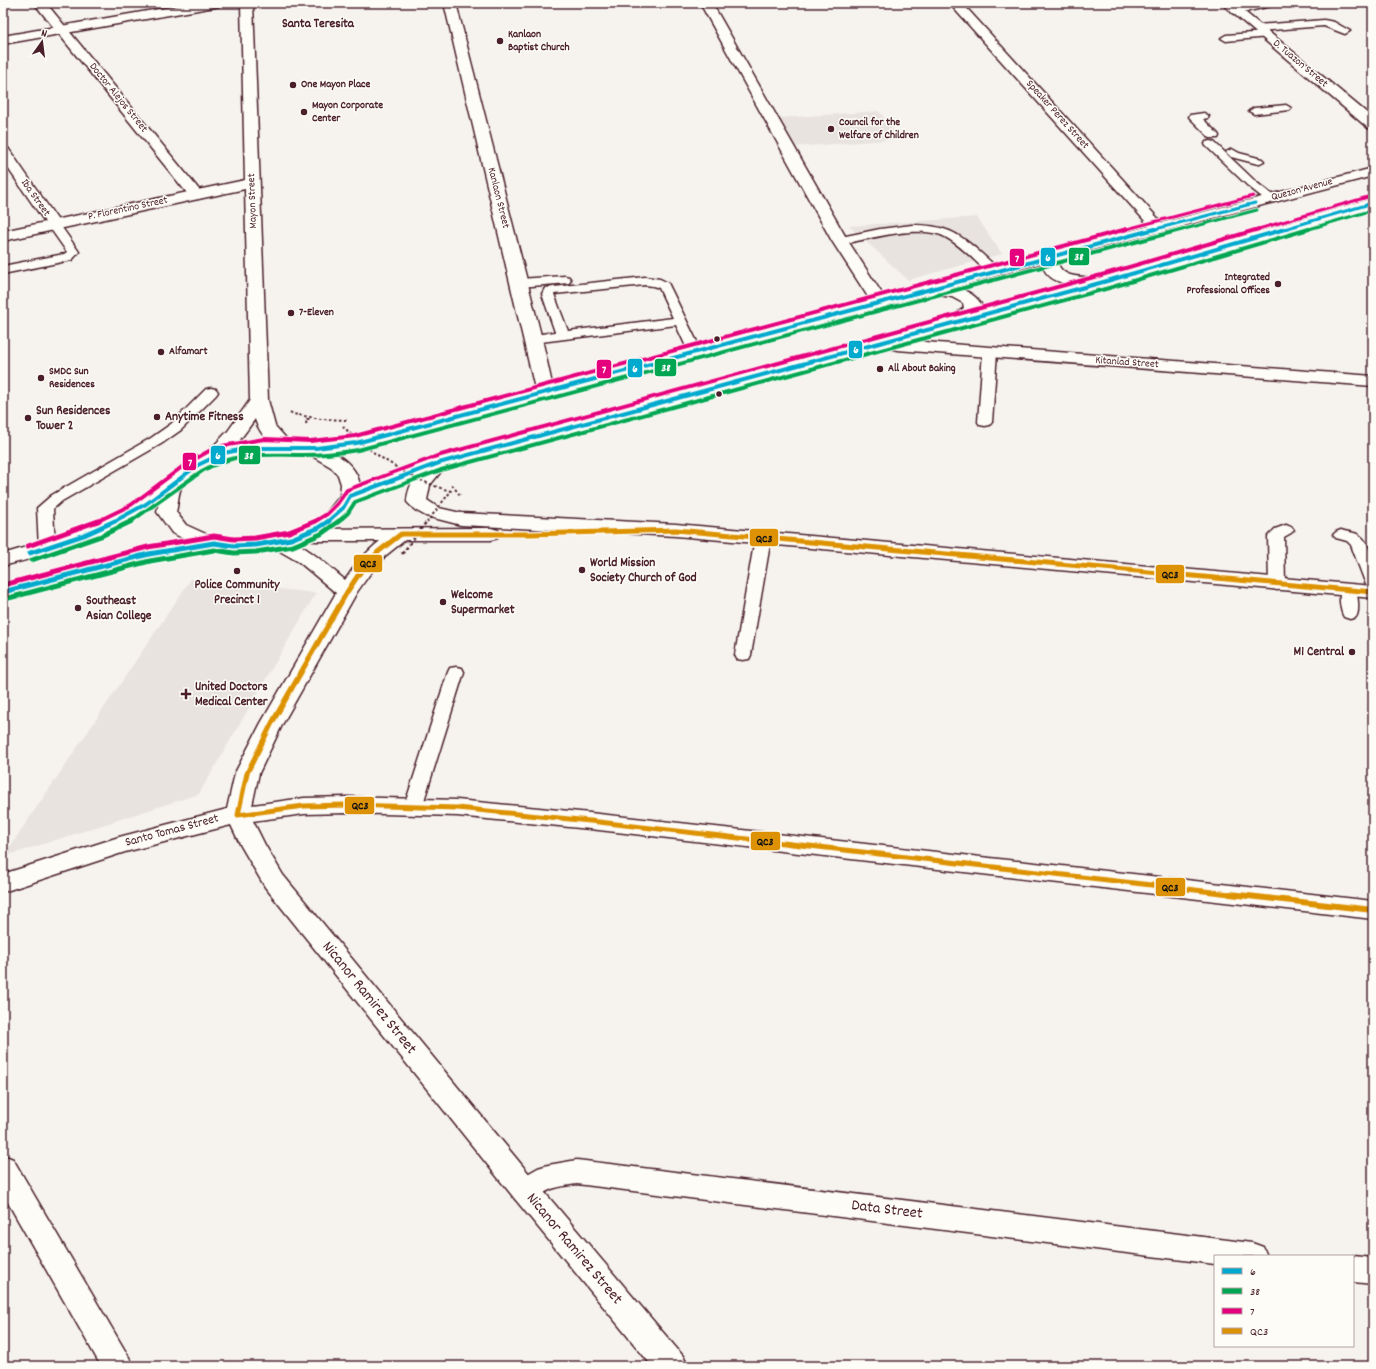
<svg xmlns="http://www.w3.org/2000/svg" width="1376" height="1369" font-family="Dekko,sans-serif">
	<style>
		.built { fill: #e9e3e0 }
		.lines { fill: none; stroke-linecap: round; stroke-linejoin: round }
		.lane-casing { stroke: #4a1f2b; stroke-width: 3 }
		.street-casing { stroke: #4a1f2b; stroke-width: 3 }
		.secondary-casing { stroke: #4a1f2b; stroke-width: 3 }
		.primary-casing { stroke: #4a1f2b; stroke-width: 3 }
		.path { stroke: #4a1f2b; stroke-width: 2; stroke-dasharray: 2.5 2.5; stroke-linecap: butt }
		.lane { fill: #fdfcf7; fill-rule: evenodd }
		.street { fill: #fdfcf7; fill-rule: evenodd }
		.secondary { fill: #fdfcf7; fill-rule: evenodd }
		.primary { fill: #fdfcf7; fill-rule: evenodd }
		.path-bridge-far1 { stroke: #4a1f2b; stroke-width: 2; stroke-dasharray: 2.5 2.5; stroke-linecap: butt }
		.path-bridge { stroke: #4a1f2b; stroke-width: 2.5; stroke-dasharray: 3 3; stroke-linecap: butt }
		.bus-1-far2-casing { stroke: #fdfcf7; stroke-width: 5 }
		.bus-1-far1-casing { stroke: #fdfcf7; stroke-width: 6 }
		.bus-1-casing { stroke: #fdfcf7; stroke-width: 8 }
		.bus-2-far2-casing { stroke: #fdfcf7; stroke-width: 5 }
		.bus-2-far1-casing { stroke: #fdfcf7; stroke-width: 6 }
		.bus-2-casing { stroke: #fdfcf7; stroke-width: 8 }
		.bus-3-far2-casing { stroke: #fdfcf7; stroke-width: 5 }
		.bus-3-far1-casing { stroke: #fdfcf7; stroke-width: 6 }
		.bus-3-casing { stroke: #fdfcf7; stroke-width: 8 }
		.bus-4-far1-casing { stroke: #fdfcf7; stroke-width: 8 }
		.bus-4-casing { stroke: #fdfcf7; stroke-width: 10 }
		.bus-1-far2 { stroke: #00a9ce; stroke-width: 3 }
		.bus-1-far1 { stroke: #00a9ce; stroke-width: 4 }
		.bus-1 { stroke: #00a9ce; stroke-width: 5 }
		.bus-2-far2 { stroke: #00a651; stroke-width: 3 }
		.bus-2-far1 { stroke: #00a651; stroke-width: 4 }
		.bus-2 { stroke: #00a651; stroke-width: 5 }
		.bus-3-far2 { stroke: #e5007d; stroke-width: 3 }
		.bus-3-far1 { stroke: #e5007d; stroke-width: 4 }
		.bus-3 { stroke: #e5007d; stroke-width: 5 }
		.bus-4-far1 { stroke: #dd9206; stroke-width: 5 }
		.bus-4 { stroke: #dd9206; stroke-width: 6 }
		.poi-dot { fill: #4a1f2b; stroke: #fdfcf7; stroke-width: 1.5 }
		.labels { text-anchor: middle; dominant-baseline: central; stroke-width: 3; stroke-linejoin: round; paint-order: stroke }
		.far-poi-label { font-size: 11px; font-weight: bold; fill: #4a1f2b; stroke: #fdfcf7; text-anchor: start }
		.far-street-label { font-size: 11px; fill: #4a1f2b; stroke: #fdfcf7 }
		.far-quarter-label { font-size: 13px; font-weight: bold; fill: #4a1f2b; stroke: #fdfcf7 }
		.poi-label { font-size: 13px; font-weight: bold; fill: #4a1f2b; stroke: #fdfcf7; text-anchor: start }
		.street-label { font-size: 13px; fill: #4a1f2b; stroke: #fdfcf7 }
		.near-street-label { font-size: 16px; fill: #4a1f2b; stroke: #fdfcf7 }
		.line-badge { stroke: #fdfcf7; stroke-width: 1.5 }
		.badge-label { font-size: 11px; text-anchor: middle; font-weight: bold; fill: #fff }
		.pale-badge-label { font-size: 11px; text-anchor: middle; font-weight: bold; fill: #111 }
	</style>
	<rect width="100%" height="100%" fill="#f6f3ef"/>
	<filter id="ink" filterUnits="userSpaceOnUse"><feTurbulence type="fractalNoise" baseFrequency=".025" numOctaves="2"/><feDisplacementMap in="SourceGraphic" scale="8" xChannelSelector="R" yChannelSelector="G"/><feConvolveMatrix kernelMatrix="1 2 1 2 8 2 1 2 1" color-interpolation-filters="sRGB"/></filter>
	<g filter="url(#ink)">
		<!-- built -->
		<g class="built">
			<polygon points="879,111 900,139 782,148 764,119"/>
			<polygon points="977,217 1002,254 908,280 849,226"/>
			<polygon points="191,579 316,593 199,794 3,857"/>
		</g>
		<g class="lines">
			<!-- lane casing -->
			<g class="lane-casing">
				<g id="lane">
					<polygon points="1324,20 1334,22 1350,31 1345,34 1324,26 1257,31 1252,28 1257,25"/>
					<polygon points="1265,32 1270,35 1268,37 1226,41 1221,38 1226,35"/>
					<polygon points="1286,105 1291,108 1290,110 1254,114 1249,111 1254,108"/>
					<polygon points="1204,113 1209,116 1208,118 1203,119 1218,134 1219,136 1218,138 1210,138 1189,117 1190,115"/>
					<polygon points="1210,141 1214,142 1256,182 1275,197 1277,199 1275,201 1267,201 1248,186 1206,146 1205,144 1206,142"/>
					<polygon points="1232,149 1239,153 1262,159 1264,161 1258,164 1231,157 1226,152"/>
					<polygon points="54,221 58,222 77,249 79,252 72,260 3,274 3,266 64,254 67,252 48,225 50,222"/>
					<path d="M 912,225 C 944,225 958,232 982,254 C 988,260 996,265 1000,272 L 998,275 L 990,275 C 976,262 962,246 945,237 C 921,224 867,239 840,245 L 836,244 L 834,241 L 836,238 L 880,229 Z"/>
					<polygon points="565,276 569,277 571,280 569,283 519,287 515,286 513,283 515,280 519,279"/>
					<path d="M 645,277 L 660,279 L 668,283 L 702,352 L 700,355 L 690,355 L 676,325 L 533,343 L 528,342 L 526,339 L 528,336 L 555,332 L 542,294 L 545,288 ZM 645,285 L 653,286 L 659,288 L 673,318 L 568,331 L 554,294 Z"/>
					<polygon points="990,348 995,349 997,352 992,422 990,425 985,426 980,425 978,422 983,352 985,349"/>
					<polygon points="211,388 216,389 218,392 216,395 181,430 161,444 62,501 53,509 55,548 52,551 47,553 42,551 39,548 37,508 52,495 151,438 171,424 206,389"/>
					<polygon points="1286,525 1291,527 1294,530 1291,533 1284,537 1285,585 1283,588 1277,590 1271,588 1269,585 1268,536 1275,529"/>
					<path d="M 1341,530 C 1346,532 1352,532 1357,534 C 1374,542 1373,571 1373,587 L 1367,585 L 1365,582 L 1351,545 L 1347,541 L 1336,538 L 1333,535 L 1336,532 Z"/>
					<polygon points="763,533 768,535 771,538 751,655 749,659 743,660 737,659 735,655 755,538 758,535"/>
					<path d="M 1348,585 L 1354,587 C 1358,593 1360,611 1356,617 L 1350,619 L 1344,617 C 1340,611 1338,593 1342,587 Z"/>
					<polygon points="456,667 462,668 464,672 422,807 419,811 413,813 407,811 404,807 448,672 450,668"/>
				</g>
			</g>
			<!-- street casing -->
			<g class="street-casing">
				<g id="street">
					<polygon points="34,3 46,3 201,192 203,195 201,198 196,199 191,198"/>
					<polygon points="444,3 456,3 542,339 554,393 551,397 545,398 539,397 536,393"/>
					<polygon points="700,3 712,3 848,241 888,303 886,306 880,308 874,306 832,241"/>
					<polygon points="949,3 962,3 1164,225 1167,228 1164,231 1159,233 1154,231"/>
					<polygon points="1251,3 1273,3 1271,6 1236,14 1232,13 1230,10 1232,7"/>
					<polygon points="3,147 8,148 59,222 62,225 59,228 54,230 49,228 3,161"/>
					<polygon points="882,336 898,340 1373,376 1373,386 897,350 876,345 873,341 876,337"/>
					<polygon points="347,797 457,800 590,813 1373,901 1373,919 590,829 457,816 347,813 304,814 238,823 230,821 226,815 230,809 238,807 304,798"/>
					<polygon points="3,1155 13,1159 134,1366 101,1366 3,1194"/>
					<path d="M 577,1160 L 1252,1243 L 1263,1247 L 1267,1256 L 1215,1256 L 1215,1264 L 577,1184 C 570,1185 562,1186 555,1188 C 537,1193 536,1206 515,1199 L 510,1190 L 515,1181 L 538,1168 L 548,1165 Z"/>
					<polygon points="1352,1256 1353,1256 1373,1258 1373,1284 1353,1282"/>
				</g>
			</g>
			<!-- secondary casing -->
			<g class="secondary-casing">
				<g id="secondary">
					<polygon points="194,3 221,3 219,6 215,7 3,44 3,36"/>
					<path d="M 241,3 L 253,3 L 268,400 L 275,426 L 293,446 L 291,450 C 286,451 282,452 278,450 C 269,445 257,428 255,419 C 247,430 229,457 217,462 C 213,464 209,463 204,462 L 202,458 L 228,431 L 250,400 L 245,189 L 3,241 L 3,231 L 245,180 Z"/>
					<polygon points="1221,3 1234,3 1373,118 1373,129 1368,128"/>
					<path d="M 439,457 L 446,459 L 448,463 L 430,485 L 427,500 L 439,508 L 461,513 L 676,524 L 1373,586 L 1373,598 L 676,536 L 461,525 L 426,516 L 415,510 L 407,502 C 407,485 422,462 439,457 Z"/>
					<path d="M 491,528 L 498,530 L 501,534 L 498,538 L 491,540 L 405,540 L 385,556 L 369,575 L 357,592 L 283,723 L 259,773 L 250,815 L 265,845 L 283,875 L 535,1181 L 683,1356 L 688,1366 L 652,1366 L 515,1199 L 265,887 L 241,846 L 231,825 L 125,852 L 3,892 L 3,874 L 119,837 L 227,809 L 235,773 L 261,723 L 336,593 L 299,562 L 271,546 L 268,542 L 271,538 C 293,532 328,566 345,580 C 355,565 366,552 380,541 L 302,541 L 295,539 L 292,535 L 295,531 L 302,529 Z"/>
				</g>
			</g>
			<!-- primary casing -->
			<g class="primary-casing">
				<path id="primary" d="M 1373,168 L 1373,176 L 1069,256 L 1058,264 C 1064,280 1084,275 1097,279 L 1373,198 L 1373,208 L 1113,284 L 446,467 L 357,500 L 338,524 L 311,539 L 270,549 L 235,551 L 216,548 L 150,560 L 3,598 L 3,586 L 149,548 L 189,541 L 172,533 L 157,512 L 159,503 C 112,536 58,552 3,566 L 3,554 L 64,536 L 113,515 L 168,480 L 181,466 L 205,453 L 238,444 L 264,440 L 301,443 L 332,441 L 355,438 L 1057,250 ZM 1042,263 C 1045,278 1059,283 1072,285 L 979,311 L 981,304 C 974,293 965,290 953,288 ZM 930,294 L 952,297 L 963,303 L 964,308 L 949,319 L 432,459 L 360,486 C 358,470 346,460 333,452 L 363,447 ZM 264,452 L 296,453 L 312,456 L 331,467 L 338,475 L 341,484 L 340,496 L 324,516 L 297,530 L 270,537 L 235,539 L 208,535 L 186,525 L 176,512 C 178,505 178,494 181,488 C 195,462 238,455 264,452 Z"/>
			</g>
			<!-- path -->
			<g class="path">
				<polyline points="290,412 293,414 321,419 347,420"/>
				<polyline points="306,424 307,419 311,419"/>
				<polyline points="452,485 460,495"/>
			</g>
			<!-- lane -->
			<use href="#lane" class="lane"/>
			<!-- street -->
			<use href="#street" class="street"/>
			<!-- secondary -->
			<use href="#secondary" class="secondary"/>
			<!-- primary -->
			<use href="#primary" class="primary"/>
			<!-- path-bridge-far1 -->
			<path class="path-bridge-far1" d="M 343,426 C 367,452 417,483 451,491 L 427,522"/>
			<!-- path-bridge -->
			<polyline class="path-bridge" points="402,554 427,521"/>
			<!-- bus-1-far2 casing -->
			<g class="bus-1-far2-casing">
				<g id="bus-1-far2">
					<polyline points="1152,230 1255,203"/>
					<polyline points="1281,230 1373,203"/>
				</g>
			</g>
			<!-- bus-1-far1 casing -->
			<g class="bus-1-far1-casing">
				<g id="bus-1-far1">
					<polyline points="113,522 146,504 198,465 223,453 252,448 316,448 356,443 1155,229"/>
					<polyline points="327,522 343,508 350,496 439,463 1107,281 1285,229"/>
				</g>
			</g>
			<!-- bus-1 casing -->
			<g class="bus-1-casing">
				<g id="bus-1">
					<polyline points="30,553 84,535 115,521"/>
					<polyline points="3,592 149,554 214,543 234,546 256,545 291,539 318,528 329,521"/>
				</g>
			</g>
			<!-- bus-2-far2 casing -->
			<g class="bus-2-far2-casing">
				<g id="bus-2-far2">
					<polyline points="1181,230 1257,210"/>
					<polyline points="1306,230 1373,210"/>
				</g>
			</g>
			<!-- bus-2-far1 casing -->
			<g class="bus-2-far1-casing">
				<g id="bus-2-far1">
					<path d="M 130,522 L 202,471 C 238,451 263,455 303,455 C 321,455 340,453 358,450 L 1184,229"/>
					<polyline points="338,522 348,513 355,502 441,470 1109,288 1309,229"/>
				</g>
			</g>
			<!-- bus-2 casing -->
			<g class="bus-2-casing">
				<g id="bus-2">
					<polyline points="32,560 101,536 132,521"/>
					<polyline points="5,599 150,561 214,550 234,553 256,552 293,546 321,534 339,521"/>
				</g>
			</g>
			<!-- bus-3-far2 casing -->
			<g class="bus-3-far2-casing">
				<g id="bus-3-far2">
					<polyline points="1123,230 1253,196"/>
					<polyline points="1255,230 1371,196"/>
				</g>
			</g>
			<!-- bus-3-far1 casing -->
			<g class="bus-3-far1-casing">
				<g id="bus-3-far1">
					<polyline points="96,522 131,505 186,464 209,451 222,446 264,439 310,441 355,436 1127,229"/>
					<polyline points="314,522 327,514 337,504 347,490 437,456 1105,274 1259,229"/>
				</g>
			</g>
			<!-- bus-3 casing -->
			<g class="bus-3-casing">
				<g id="bus-3">
					<polyline points="28,546 98,521"/>
					<polyline points="3,585 148,547 214,536 234,539 255,538 289,532 316,521"/>
				</g>
			</g>
			<!-- bus-4-far1 casing -->
			<g class="bus-4-far1-casing">
				<polyline id="bus-4-far1" points="1239,895 590,821 457,808 347,805 304,806 238,815 247,773 272,723 347,592 361,571 378,552 401,534 530,534 676,530 1373,592"/>
			</g>
			<!-- bus-4 casing -->
			<g class="bus-4-casing">
				<polyline id="bus-4" points="1230,894 1373,910"/>
			</g>
			<!-- bus-1-far2 -->
			<use href="#bus-1-far2" class="bus-1-far2"/>
			<!-- bus-1-far1 -->
			<use href="#bus-1-far1" class="bus-1-far1"/>
			<!-- bus-1 -->
			<use href="#bus-1" class="bus-1"/>
			<!-- bus-2-far2 -->
			<use href="#bus-2-far2" class="bus-2-far2"/>
			<!-- bus-2-far1 -->
			<use href="#bus-2-far1" class="bus-2-far1"/>
			<!-- bus-2 -->
			<use href="#bus-2" class="bus-2"/>
			<!-- bus-3-far2 -->
			<use href="#bus-3-far2" class="bus-3-far2"/>
			<!-- bus-3-far1 -->
			<use href="#bus-3-far1" class="bus-3-far1"/>
			<!-- bus-3 -->
			<use href="#bus-3" class="bus-3"/>
			<!-- bus-4-far1 -->
			<use href="#bus-4-far1" class="bus-4-far1"/>
			<!-- bus-4 -->
			<use href="#bus-4" class="bus-4"/>
		</g>
	</g>
	<!-- markers -->
	<g class="poi-dot">
		<circle cx="500" cy="41" r="4"/>
		<circle cx="293" cy="85" r="4"/>
		<circle cx="304" cy="112" r="4"/>
		<circle cx="831" cy="129" r="4"/>
		<circle cx="1278" cy="284" r="4"/>
		<circle cx="291" cy="313" r="4"/>
		<circle cx="717" cy="339" r="3.5"/>
		<circle cx="161" cy="352" r="4"/>
		<circle cx="880" cy="369" r="4"/>
		<circle cx="41" cy="378" r="4"/>
		<circle cx="719" cy="394" r="3.5"/>
		<circle cx="157" cy="417" r="4"/>
		<circle cx="28" cy="418" r="4"/>
		<circle cx="582" cy="570" r="4"/>
		<circle cx="237" cy="571" r="4"/>
		<circle cx="443" cy="602" r="4"/>
		<circle cx="78" cy="608" r="4"/>
		<circle cx="1352" cy="652" r="4"/>
		<path d="M184 688h4v4h4v4h-4v4h-4v-4h-4v-4h4z"/>
	</g>
	<g class="labels">
		<!-- far-poi labels -->
		<g class="far-poi-label">
			<text x="508" y="35">Kanlaon<tspan x="508" dy="13">Baptist Church</tspan></text>
			<text x="301" y="85">One Mayon Place</text>
			<text x="312" y="106">Mayon Corporate<tspan x="312" dy="13">Center</tspan></text>
			<text x="839" y="123">Council for the<tspan x="839" dy="13">Welfare of Children</tspan></text>
			<text x="1270" y="278" text-anchor="end">Integrated<tspan x="1270" dy="13">Professional Offices</tspan></text>
			<text x="299" y="313">7-Eleven</text>
			<text x="169" y="352">Alfamart</text>
			<text x="888" y="369">All About Baking</text>
			<text x="49" y="372">SMDC Sun<tspan x="49" dy="13">Residences</tspan></text>
		</g>
		<!-- far-street labels -->
		<g class="far-street-label">
			<text transform="translate(1300 64) rotate(40)">D. Tuazon Street</text>
			<text transform="translate(118 98) rotate(51)">Doctor Alejos Street</text>
			<text transform="translate(1057 115) rotate(48)">Speaker Perez Street</text>
			<text transform="translate(1302 190) rotate(-15)">Quezon Avenue</text>
			<text transform="translate(35 198) rotate(55)">Iba Street</text>
			<text transform="translate(498 198) rotate(76)">Kanlaon Street</text>
			<text transform="translate(253 201) rotate(-92)">Mayon Street</text>
			<text transform="translate(128 209) rotate(-12)">P. Florentino Street</text>
			<text transform="translate(1127 363) rotate(4)">Kitanlad Street</text>
		</g>
		<!-- far-quarter labels -->
		<g class="far-quarter-label">
			<text x="318" y="24">Santa Teresita</text>
		</g>
		<!-- poi labels -->
		<g class="poi-label">
			<text x="36" y="411">Sun Residences<tspan x="36" dy="15">Tower 2</tspan></text>
			<text x="165" y="417">Anytime Fitness</text>
			<text x="590" y="563">World Mission<tspan x="590" dy="15">Society Church of God</tspan></text>
			<text x="237" y="585" text-anchor="middle">Police Community<tspan x="237" dy="15">Precinct 1</tspan></text>
			<text x="451" y="595">Welcome<tspan x="451" dy="15">Supermarket</tspan></text>
			<text x="86" y="601">Southeast<tspan x="86" dy="15">Asian College</tspan></text>
			<text x="1344" y="652" text-anchor="end">M1 Central</text>
			<text x="195" y="687">United Doctors<tspan x="195" dy="15">Medical Center</tspan></text>
		</g>
		<!-- street labels -->
		<g class="street-label">
			<text transform="translate(172 831) rotate(-15)">Santo Tomas Street</text>
		</g>
		<!-- near-street labels -->
		<g class="near-street-label">
			<text transform="translate(369 998) rotate(51)">Nicanor Ramirez Street</text>
			<text transform="translate(887 1210) rotate(7)">Data Street</text>
			<text transform="translate(574 1249) rotate(50)">Nicanor Ramirez Street</text>
		</g>
	</g>
	<g class="line-badge">
		<rect x="1068" y="247" width="22" height="19" rx="4" fill="#00a651"/>
		<rect x="1040" y="247" width="16" height="20" rx="4" fill="#00a9ce"/>
		<rect x="1009" y="248" width="16" height="19" rx="4" fill="#e5007d"/>
		<rect x="848" y="340" width="15" height="19" rx="4" fill="#00a9ce"/>
		<rect x="654" y="358" width="23" height="19" rx="4" fill="#00a651"/>
		<rect x="627" y="358" width="16" height="20" rx="4" fill="#00a9ce"/>
		<rect x="596" y="359" width="16" height="20" rx="4" fill="#e5007d"/>
		<rect x="210" y="445" width="16" height="20" rx="4" fill="#00a9ce"/>
		<rect x="238" y="445" width="23" height="20" rx="4" fill="#00a651"/>
		<rect x="182" y="452" width="15" height="19" rx="4" fill="#e5007d"/>
		<rect x="749" y="528" width="30" height="19" rx="4" fill="#dd9206"/>
		<rect x="353" y="554" width="30" height="19" rx="4" fill="#dd9206"/>
		<rect x="1155" y="564" width="30" height="20" rx="4" fill="#dd9206"/>
		<rect x="344" y="796" width="31" height="19" rx="4" fill="#dd9206"/>
		<rect x="750" y="831" width="31" height="20" rx="4" fill="#dd9206"/>
		<rect x="1155" y="877" width="31" height="20" rx="4" fill="#dd9206"/>
	</g>
	<g class="badge-label">
		<text x="1079" y="260">38</text>
		<text x="1048" y="261">6</text>
		<text x="1017" y="262">7</text>
		<text x="856" y="353">6</text>
		<text x="666" y="371">38</text>
		<text x="635" y="372">6</text>
		<text x="604" y="373">7</text>
		<text x="218" y="459">6</text>
		<text x="249" y="459">38</text>
		<text x="190" y="466">7</text>
	</g>
	<g class="pale-badge-label">
		<text x="764" y="542">QC3</text>
		<text x="368" y="567">QC3</text>
		<text x="1170" y="578">QC3</text>
		<text x="360" y="809">QC3</text>
		<text x="765" y="845">QC3</text>
		<text x="1170" y="891">QC3</text>
	</g>
	<!-- margin -->
	<rect width="1376" height="1369" fill="none" stroke="#fdfcf7" stroke-width="16"/>
	<rect x="8" y="8" width="1360" height="1353" fill="none" stroke="#4a1f2b" stroke-width="1.5" filter="url(#ink)"/>
	<!-- legend -->
	<rect x="1214" y="1255" width="140" height="92" fill="#fdfcf7" stroke="#b5a4a5"/>
	<rect x="1222" y="1268" width="20" height="6" fill="#00a9ce" stroke="#b5a4a5"/>
	<text x="1250" y="1275" font-size="12" fill="#4a1f2b">6</text>
	<rect x="1222" y="1288" width="20" height="6" fill="#00a651" stroke="#b5a4a5"/>
	<text x="1250" y="1295" font-size="12" fill="#4a1f2b">38</text>
	<rect x="1222" y="1308" width="20" height="6" fill="#e5007d" stroke="#b5a4a5"/>
	<text x="1250" y="1315" font-size="12" fill="#4a1f2b">7</text>
	<rect x="1222" y="1328" width="20" height="6" fill="#dd9206" stroke="#b5a4a5"/>
	<text x="1250" y="1335" font-size="12" fill="#4a1f2b">QC3</text>
	<!-- north arrow -->
	<g transform="translate(42 42) rotate(14)" stroke="#fdfcf7" stroke-width="3" paint-order="stroke">
	<path d="M0-3L7 15L0 10L-7 15Z" fill="#4a1f2b"/>
	<text y="-6" font-size="11" font-weight="bold" text-anchor="middle" fill="#4a1f2b">N</text>
	</g>
</svg>
